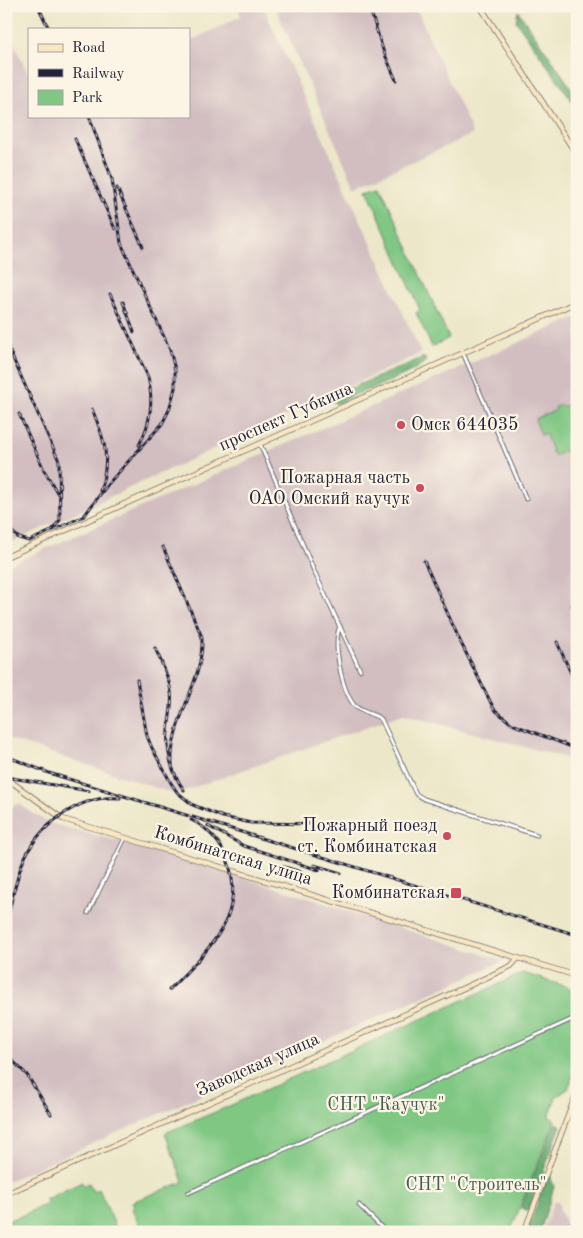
<svg xmlns="http://www.w3.org/2000/svg" width="583" height="1238" font-family="'Old Standard TT',serif">
	<style>
		.industrial { fill: #d2bec1 }
		.green { fill: #7fc783; stroke: #50745f }
		.forest { fill: #67ac71; stroke: #446756 }
		.lines { fill: none; stroke-linecap: round; stroke-linejoin: round }
		.street-casing { stroke: #69676d; stroke-width: 5 }
		.secondary-casing { stroke: #69676d; stroke-width: 6 }
		.street { stroke: #fff; stroke-width: 3 }
		.secondary { stroke: #f9e7c3; stroke-width: 4.5 }
		.rail-casing { stroke: #22223b; stroke-width: 3 }
		.rail { stroke: #fcf5e5; stroke-width: 1; stroke-dasharray: 4; stroke-linecap: butt }
		.poi-dot { fill: #d1495b; stroke: #fcf5e5; stroke-width: 2 }
		.labels { text-anchor: middle; dominant-baseline: central; stroke-width: 4.5; stroke-linejoin: round; paint-order: stroke }
		.street-label { font-size: 18px; fill: #22223b; stroke: #fcf5e5 }
		.poi-label { font-size: 18px; fill: #22223b; stroke: #fcf5e5; text-anchor: end }
		.park-label { font-size: 18px; fill: #435c54; stroke: #fcf5e5 }
	</style>
	<rect width="100%" height="100%" fill="#fcf5e5"/>
	<filter id="ink" filterUnits="userSpaceOnUse"><feTurbulence type="fractalNoise" baseFrequency=".02" numOctaves="2"/><feDisplacementMap in="SourceGraphic" scale="10" xChannelSelector="R" yChannelSelector="G"/><feConvolveMatrix kernelMatrix="1 2 1 2 8 2 1 2 1" color-interpolation-filters="sRGB"/></filter>
	<filter id="wash" filterUnits="userSpaceOnUse"><feTurbulence type="fractalNoise" baseFrequency=".0096" numOctaves="4" result="noise"/><feDisplacementMap in="SourceGraphic" scale="20" xChannelSelector="R" yChannelSelector="G"/><feGaussianBlur stdDeviation="1.12" result="paint"/><feColorMatrix in="noise" values="0 0 0 0 0 0 0 0 0 0 0 0 0 0 0 0 0 1.4 0 .05"/><feComposite in="paint" operator="in"/></filter>
	<g filter="url(#wash)">
		<rect width="100%" height="100%" fill="#ede7c9"/>
		<!-- industrial -->
		<g class="industrial">
			<polygon points="237,6 415,6 473,134 355,187 275,7 265,11 421,353 6,545 6,26 29,76 29,116 189,116 189,42 241,16"/>
			<polygon points="577,317 577,761 403,714 175,794 6,738 6,566"/>
			<polygon points="18,804 49,823 186,859 504,961 6,1182 6,809"/>
			<polygon points="558,1201 560,1207 559,1208 570,1232 542,1232 553,1203"/>
		</g>
		<!-- green -->
		<g class="green">
			<polygon points="380,185 449,338 432,347 416,313 420,310 367,189"/>
			<polygon points="577,401 577,446 554,456 545,433 541,435 535,419 556,410 555,407 561,405 563,407"/>
			<polygon points="523,973 577,990 577,1065 568,1089 556,1097 549,1117 555,1120 510,1232 137,1232 140,1227 132,1209 134,1207 132,1202 183,1182 165,1133 227,1107"/>
			<polygon points="82,1182 83,1185 89,1183 93,1192 99,1189 118,1232 6,1232 6,1221 18,1217 47,1204 46,1199"/>
		</g>
		<!-- forest -->
		<g class="forest">
			<polygon points="518,11 577,96 577,108 516,21"/>
			<path d="M 422,358 L 425,358 L 426,361 C 414,373 371,389 354,395 C 348,397 343,402 337,404 L 332,401 L 331,399 L 339,393 Z"/>
			<polygon points="557,1123 561,1126 528,1211 521,1208 555,1124"/>
			<polygon points="549,1172 554,1187 540,1232 527,1232"/>
		</g>
	</g>
	<g filter="url(#ink)">
		<g class="lines">
			<!-- street casing -->
			<g class="street-casing">
				<g id="street">
					<polyline points="463,353 526,499"/>
					<polyline points="260,444 314,571 360,670"/>
					<path d="M 340,626 C 332,644 342,690 354,705 C 361,713 373,713 381,719 L 416,794 L 424,799 L 537,835"/>
					<polyline points="88,913 125,838"/>
					<polyline points="188,1193 577,1017"/>
					<polyline points="359,1205 386,1232"/>
				</g>
			</g>
			<!-- secondary casing -->
			<g class="secondary-casing">
				<g id="secondary">
					<polyline points="480,6 577,155"/>
					<polyline points="6,557 577,302"/>
					<polyline points="6,778 63,819 103,831 577,976"/>
					<polyline points="6,1194 468,986 511,966 518,958"/>
					<polyline points="524,1232 577,1092"/>
				</g>
			</g>
			<!-- street -->
			<use href="#street" class="street"/>
			<!-- secondary -->
			<use href="#secondary" class="secondary"/>
			<!-- rail casing -->
			<g class="rail-casing">
				<g id="rail">
					<polyline points="38,6 49,29"/>
					<polyline points="369,6 383,50 396,80"/>
					<polyline points="75,139 115,229"/>
					<polyline points="117,188 143,247"/>
					<path d="M 110,294 L 148,377 C 154,402 151,423 139,445"/>
					<polyline points="123,302 134,332"/>
					<polyline points="6,343 59,461 60,520 52,530"/>
					<path d="M 92,409 C 105,440 111,458 100,491"/>
					<polyline points="19,414 45,472 58,494"/>
					<polyline points="6,527 19,538 29,541 84,516 108,484 162,424 169,410 175,388 175,370 170,350 121,243 112,179 89,116"/>
					<path d="M 163,547 L 202,637 C 204,684 169,720 172,765"/>
					<polyline points="424,561 460,641 494,709 512,724 577,749"/>
					<polyline points="572,605 577,615"/>
					<polyline points="557,642 577,687"/>
					<path d="M 155,648 C 161,662 169,677 171,692 C 173,705 169,718 168,731 C 166,751 172,774 184,790"/>
					<polyline points="137,680 147,736 152,748 171,783 177,792 193,805 223,817 251,823 323,824 343,822"/>
					<polyline points="6,756 49,773 577,935"/>
					<polyline points="6,777 89,791"/>
					<polyline points="208,826 244,846 319,870"/>
					<polyline points="314,865 341,873"/>
					<polyline points="284,867 301,872"/>
					<path d="M 6,923 C 11,904 15,883 22,864 C 37,826 79,794 120,798"/>
					<path d="M 169,990 C 205,953 249,916 227,859 C 221,843 207,827 191,820"/>
					<polyline points="6,1054 27,1075 51,1114"/>
				</g>
			</g>
			<!-- rail -->
			<use href="#rail" class="rail"/>
		</g>
	</g>
	<!-- markers -->
	<g class="poi-dot">
		<circle cx="401" cy="425" r="5"/>
		<circle cx="420" cy="488" r="5"/>
		<circle cx="447" cy="836" r="5"/>
		<rect x="450" y="887" width="12" height="12" rx="2.5"/>
	</g>
	<g class="labels">
		<!-- street labels -->
		<g class="street-label">
			<text transform="translate(286 417) rotate(-24)">проспект Губкина</text>
			<text transform="translate(233 856) rotate(17)">Комбинатская улица</text>
			<text transform="translate(258 1065) rotate(-24)">Заводская улица</text>
		</g>
		<!-- poi labels -->
		<g class="poi-label">
			<text x="411" y="425" text-anchor="start">Омск 644035</text>
			<text x="410" y="478">Пожарная часть<tspan x="410" dy="21">ОАО Омский каучук</tspan></text>
			<text x="437" y="826">Пожарный поезд<tspan x="437" dy="21">ст. Комбинатская</tspan></text>
			<text x="445" y="893">Комбинатская</text>
		</g>
		<!-- park labels -->
		<g class="park-label">
			<text x="386" y="1105">СНТ "Каучук"</text>
			<text x="476" y="1185">СНТ "Строитель"</text>
		</g>
	</g>
	<!-- margin -->
	<rect width="583" height="1238" fill="none" stroke="#fcf5e5" stroke-width="25"/>
	<!-- legend -->
	<rect x="28" y="28" width="162" height="90" fill="#fcf5e5" stroke="#a5a1a1"/>
	<rect x="38" y="44" width="25" height="8" fill="#f9e7c3" stroke="#a5a1a1"/>
	<text x="72" y="52" font-size="15" fill="#22223b">Road</text>
	<rect x="38" y="69" width="25" height="8" fill="#22223b" stroke="#a5a1a1"/>
	<text x="72" y="78" font-size="15" fill="#22223b">Railway</text>
	<rect x="38" y="90" width="25" height="15" fill="#7fc783" stroke="#a5a1a1"/>
	<text x="72" y="102" font-size="15" fill="#22223b">Park</text>
</svg>
